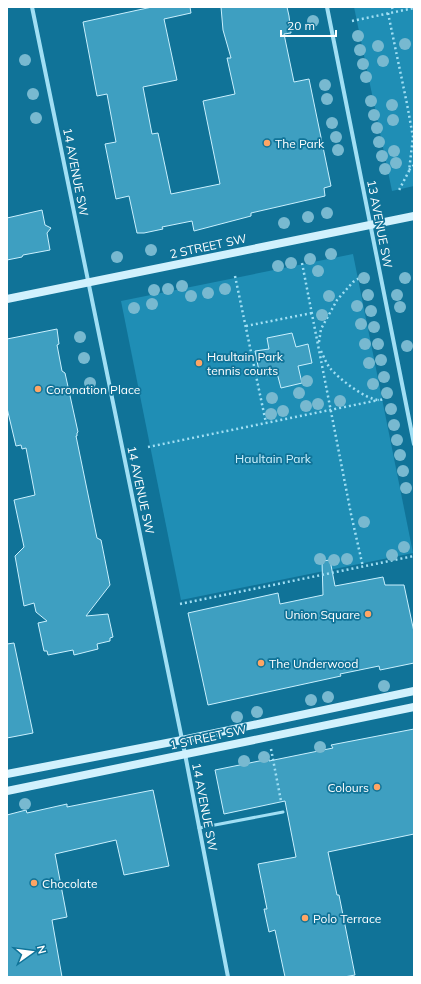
<svg xmlns="http://www.w3.org/2000/svg" width="421" height="984" font-family="Mulish,sans-serif">
	<style>
		.green { fill: #1f8eb5 }
		.building { fill: #3e9fc1; stroke: #c9f0fe }
		.lines { fill: none; stroke-linecap: round; stroke-linejoin: round }
		.path { stroke: #a1dff4; stroke-width: 2.5; stroke-dasharray: 2 3; stroke-linecap: butt }
		.lane { stroke: #a1dff4; stroke-width: 3 }
		.street { stroke: #a1dff4; stroke-width: 4 }
		.secondary { stroke: #d1f1fd; stroke-width: 8 }
		.tree { fill: #78b9d0 }
		.poi-dot { fill: #ffa564; stroke: #107398; stroke-width: 1.5 }
		.labels { text-anchor: middle; dominant-baseline: central; stroke-width: 3.5; stroke-linejoin: round; paint-order: stroke }
		.poi-label { font-size: 12px; fill: #fff; stroke: #107398; text-anchor: start }
		.street-label { font-size: 12px; fill: #fff; stroke: #107398 }
		.park-label { font-size: 12px; fill: #cef2fe; stroke: #107398 }
	</style>
	<rect width="100%" height="100%" fill="#107398"/>
	<!-- green -->
	<g class="green">
		<polygon points="354,7 414,7 414,186 392,191"/>
		<polygon points="353,254 413,553 181,600 121,301"/>
	</g>
	<!-- building -->
	<g class="building">
		<polygon points="152,7 190,7 191,13 164,19 177,80 143,87 152,134 158,133 171,194 220,184 203,101 235,94 227,58 231,58 223,30 221,7 287,7 289,16 291,33 284,34 294,82 309,79 331,186 324,188 325,196 251,213 251,216 194,231 192,221 162,227 163,229 144,233 137,233 129,196 116,199 105,144 116,142 107,94 97,96 83,22"/>
		<polygon points="42,210 45,225 51,228 47,233 50,250 23,255 22,257 7,260 7,218"/>
		<polygon points="57,329 59,344 57,345 62,371 65,373 78,432 77,433 77,436 76,436 97,538 101,540 110,585 86,616 108,614 113,637 110,638 110,641 97,644 98,649 74,655 73,650 48,655 47,651 44,651 38,623 47,621 36,612 34,603 24,606 15,556 24,547 14,500 35,495 26,448 22,449 21,445 16,446 7,408 7,339"/>
		<polygon points="292,333 296,347 308,344 312,363 298,366 302,383 281,388 277,373 260,376 255,351 269,349 267,338"/>
		<polygon points="330,560 335,586 383,577 385,585 404,585 414,632 414,663 380,670 379,666 340,674 341,676 208,705 188,613 278,593 280,604 323,595 322,561"/>
		<polygon points="14,643 33,733 7,738 7,644"/>
		<polygon points="414,729 414,834 328,852 337,895 339,895 355,975 344,977 285,977 275,930 269,932 264,909 267,909 258,864 296,857 285,801 224,814 215,770 269,759 269,761 333,748 331,745"/>
		<polygon points="153,790 169,866 124,875 116,840 55,854 67,917 52,920 62,977 7,977 7,815 26,810 27,813 67,804 67,807"/>
	</g>
	<g class="lines">
		<!-- path -->
		<g class="path">
			<polyline points="392,7 393,12"/>
			<polyline points="388,13 407,104 413,137 409,171 398,192"/>
			<polyline points="352,21 414,8"/>
			<polyline points="409,170 414,165"/>
			<polyline points="302,263 351,514 363,567"/>
			<polyline points="235,276 266,423"/>
			<polyline points="246,326 312,313"/>
			<polyline points="319,342 321,329 337,300 353,282 361,277"/>
			<path d="M 321,351 C 324,357 326,363 330,368 C 338,378 366,400 379,400 C 381,400 383,399 385,398"/>
			<polyline points="148,447 379,400"/>
			<polyline points="180,604 414,556"/>
			<polyline points="271,749 281,801"/>
		</g>
		<!-- lane -->
		<polyline class="lane" points="199,828 283,812"/>
		<!-- street -->
		<g class="street">
			<polyline points="32,7 185,754 228,977"/>
			<polyline points="327,7 414,444"/>
		</g>
		<!-- secondary -->
		<g class="secondary">
			<polyline points="7,299 414,216"/>
			<polyline points="7,774 182,740 414,691"/>
			<polyline points="7,791 414,707"/>
		</g>
	</g>
	<!-- trees -->
	<g class="tree">
		<circle cx="313" cy="21" r="6"/>
		<circle cx="358" cy="36" r="6"/>
		<circle cx="405" cy="44" r="6"/>
		<circle cx="378" cy="46" r="6"/>
		<circle cx="360" cy="50" r="6"/>
		<circle cx="25" cy="60" r="6"/>
		<circle cx="383" cy="61" r="6"/>
		<circle cx="363" cy="64" r="6"/>
		<circle cx="366" cy="77" r="6"/>
		<circle cx="325" cy="85" r="6"/>
		<circle cx="33" cy="94" r="6"/>
		<circle cx="327" cy="99" r="6"/>
		<circle cx="371" cy="101" r="6"/>
		<circle cx="392" cy="105" r="6"/>
		<circle cx="374" cy="115" r="6"/>
		<circle cx="36" cy="118" r="6"/>
		<circle cx="393" cy="120" r="6"/>
		<circle cx="332" cy="123" r="6"/>
		<circle cx="377" cy="128" r="6"/>
		<circle cx="336" cy="137" r="6"/>
		<circle cx="379" cy="142" r="6"/>
		<circle cx="338" cy="150" r="6"/>
		<circle cx="394" cy="151" r="6"/>
		<circle cx="382" cy="156" r="6"/>
		<circle cx="396" cy="163" r="6"/>
		<circle cx="385" cy="169" r="6"/>
		<circle cx="327" cy="213" r="6"/>
		<circle cx="308" cy="217" r="6"/>
		<circle cx="284" cy="223" r="6"/>
		<circle cx="151" cy="250" r="6"/>
		<circle cx="331" cy="254" r="6"/>
		<circle cx="117" cy="257" r="6"/>
		<circle cx="310" cy="259" r="6"/>
		<circle cx="291" cy="263" r="6"/>
		<circle cx="278" cy="266" r="6"/>
		<circle cx="318" cy="271" r="6"/>
		<circle cx="364" cy="278" r="6"/>
		<circle cx="405" cy="278" r="6"/>
		<circle cx="182" cy="286" r="6"/>
		<circle cx="168" cy="289" r="6"/>
		<circle cx="225" cy="289" r="6"/>
		<circle cx="154" cy="290" r="6"/>
		<circle cx="208" cy="293" r="6"/>
		<circle cx="368" cy="295" r="6"/>
		<circle cx="397" cy="295" r="6"/>
		<circle cx="191" cy="296" r="6"/>
		<circle cx="329" cy="296" r="6"/>
		<circle cx="152" cy="304" r="6"/>
		<circle cx="357" cy="306" r="6"/>
		<circle cx="400" cy="307" r="6"/>
		<circle cx="134" cy="308" r="6"/>
		<circle cx="371" cy="311" r="6"/>
		<circle cx="322" cy="315" r="6"/>
		<circle cx="361" cy="324" r="6"/>
		<circle cx="374" cy="327" r="6"/>
		<circle cx="80" cy="337" r="6"/>
		<circle cx="365" cy="344" r="6"/>
		<circle cx="378" cy="344" r="6"/>
		<circle cx="407" cy="346" r="6"/>
		<circle cx="84" cy="358" r="6"/>
		<circle cx="381" cy="360" r="6"/>
		<circle cx="369" cy="363" r="6"/>
		<circle cx="384" cy="377" r="6"/>
		<circle cx="307" cy="381" r="6"/>
		<circle cx="90" cy="383" r="6"/>
		<circle cx="373" cy="384" r="6"/>
		<circle cx="299" cy="393" r="6"/>
		<circle cx="387" cy="393" r="6"/>
		<circle cx="272" cy="398" r="6"/>
		<circle cx="340" cy="401" r="6"/>
		<circle cx="318" cy="404" r="6"/>
		<circle cx="306" cy="406" r="6"/>
		<circle cx="391" cy="409" r="6"/>
		<circle cx="283" cy="411" r="6"/>
		<circle cx="271" cy="414" r="6"/>
		<circle cx="394" cy="425" r="6"/>
		<circle cx="397" cy="440" r="6"/>
		<circle cx="400" cy="455" r="6"/>
		<circle cx="403" cy="471" r="6"/>
		<circle cx="406" cy="488" r="6"/>
		<circle cx="364" cy="522" r="6"/>
		<circle cx="404" cy="547" r="6"/>
		<circle cx="392" cy="555" r="6"/>
		<circle cx="320" cy="559" r="6"/>
		<circle cx="347" cy="559" r="6"/>
		<circle cx="334" cy="560" r="6"/>
		<circle cx="384" cy="686" r="6"/>
		<circle cx="328" cy="697" r="6"/>
		<circle cx="311" cy="700" r="6"/>
		<circle cx="257" cy="712" r="6"/>
		<circle cx="237" cy="717" r="6"/>
		<circle cx="320" cy="747" r="6"/>
		<circle cx="264" cy="757" r="6"/>
		<circle cx="244" cy="761" r="6"/>
		<circle cx="25" cy="804" r="6"/>
	</g>
	<!-- markers -->
	<g class="poi-dot">
		<circle cx="267" cy="143" r="4"/>
		<circle cx="199" cy="363" r="4"/>
		<circle cx="38" cy="389" r="4"/>
		<circle cx="368" cy="614" r="4"/>
		<circle cx="261" cy="663" r="4"/>
		<circle cx="377" cy="787" r="4"/>
		<circle cx="34" cy="883" r="4"/>
		<circle cx="305" cy="918" r="4"/>
	</g>
	<g class="labels">
		<!-- poi labels -->
		<g class="poi-label">
			<text x="275" y="143">The Park</text>
			<text x="207" y="356">Haultain Park<tspan x="207" dy="14">tennis courts</tspan></text>
			<text x="46" y="389">Coronation Place</text>
			<text x="360" y="614" text-anchor="end">Union Square</text>
			<text x="269" y="663">The Underwood</text>
			<text x="369" y="787" text-anchor="end">Colours</text>
			<text x="42" y="883">Chocolate</text>
			<text x="313" y="918">Polo Terrace</text>
		</g>
		<!-- street labels -->
		<g class="street-label">
			<text transform="translate(76 172) rotate(79)">14 AVENUE SW</text>
			<text transform="translate(380 224) rotate(79)">13 AVENUE SW</text>
			<text transform="translate(208 246) rotate(-12)">2 STREET SW</text>
			<text transform="translate(141 490) rotate(78)">14 AVENUE SW</text>
			<text transform="translate(208 737) rotate(-12)">1 STREET SW</text>
			<text transform="translate(205 807) rotate(79)">14 AVENUE SW</text>
		</g>
		<!-- park labels -->
		<g class="park-label">
			<text x="273" y="458">Haultain Park</text>
		</g>
	</g>
	<!-- border -->
	<rect width="421" height="984" fill="none" stroke="#ffffff" stroke-width="16"/>
	<!-- north arrow -->
	<g transform="translate(32 952) rotate(76)" stroke="#107398" stroke-width="3" paint-order="stroke">
	<path d="M0-3L7 15L0 10L-7 15Z" fill="#ffffff"/>
	<text y="-6" font-size="11" font-weight="bold" text-anchor="middle" fill="#ffffff">N</text>
	</g>
	<!-- scale -->
	<path d="M281 30v6h55v-6" fill="none" stroke="#ffffff" stroke-width="2"/>
	<text x="287" y="30" font-size="12" fill="#ffffff" stroke="#107398" stroke-width="3" paint-order="stroke">20 m</text>
</svg>
